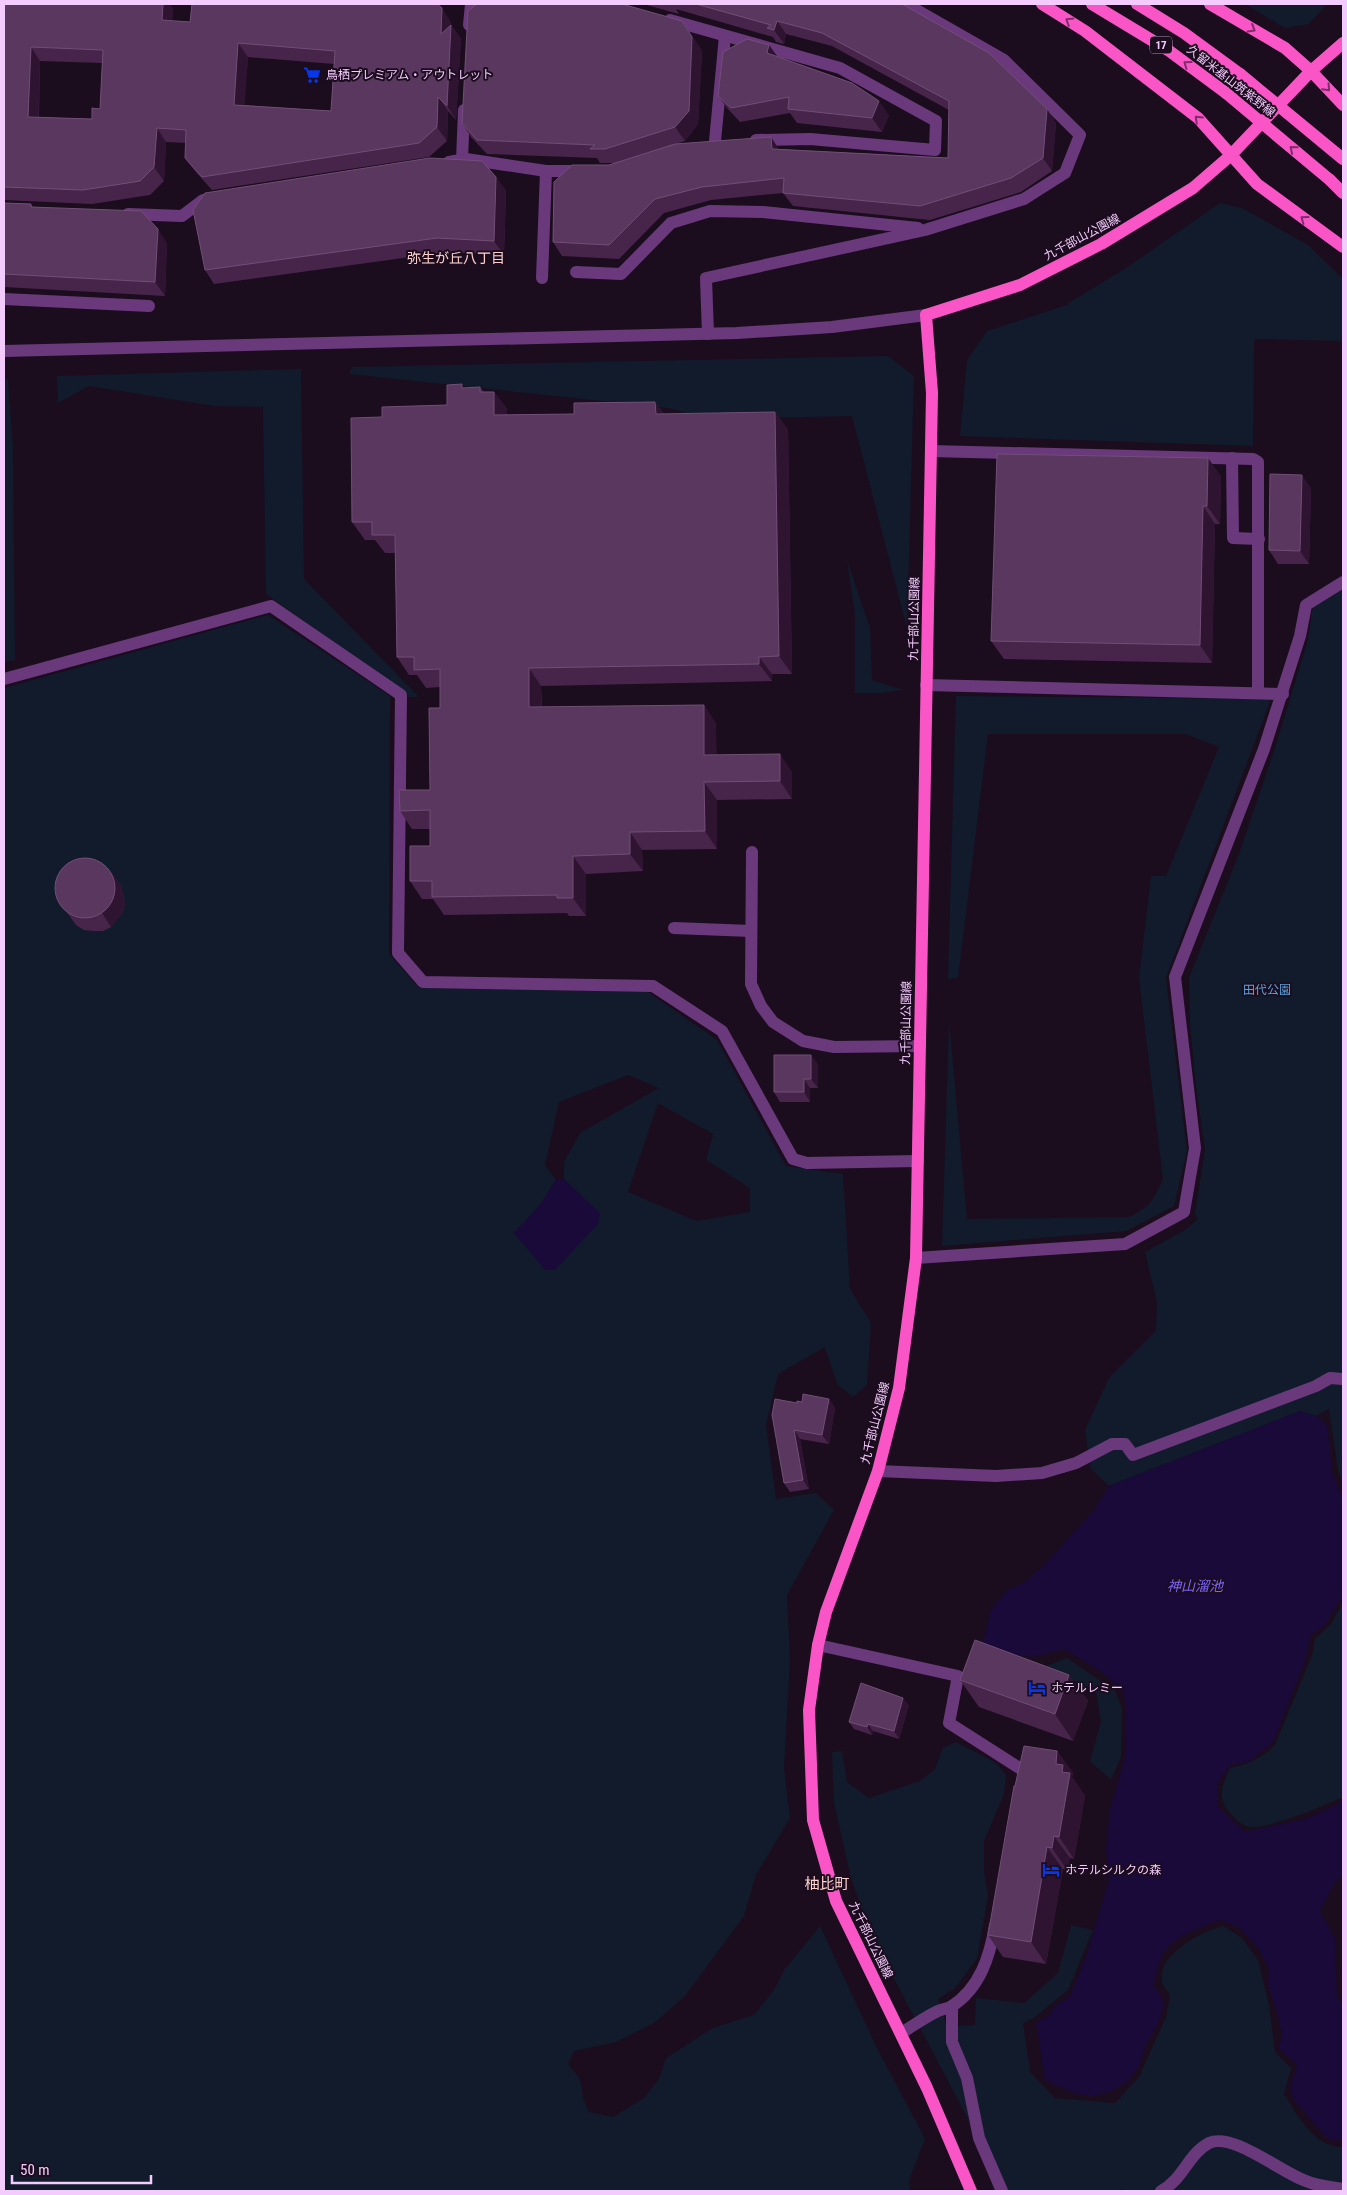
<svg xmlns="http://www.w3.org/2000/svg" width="1347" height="2195" font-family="'Roboto Condensed','Noto Sans JP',sans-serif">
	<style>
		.green { fill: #111b2c; fill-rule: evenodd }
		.water { fill: #1a0a39 }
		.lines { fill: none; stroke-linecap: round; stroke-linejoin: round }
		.minor { stroke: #6a397c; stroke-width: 12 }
		.major { stroke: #fa55c6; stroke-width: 12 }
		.major-bridge { stroke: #fa55c6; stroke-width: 12 }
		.wall { fill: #47254b; fill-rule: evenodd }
		.shaded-wall { fill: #2e1431 }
		.building { fill: #5a375e; stroke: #724e77; fill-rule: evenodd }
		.oneway { stroke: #7f2d6a }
		.labels { text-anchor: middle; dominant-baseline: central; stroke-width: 4; stroke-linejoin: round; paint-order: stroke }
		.shield { fill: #1b0d1e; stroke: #b392ba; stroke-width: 1 }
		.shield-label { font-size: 11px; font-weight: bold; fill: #f4cbfd }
		.poi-label { font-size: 12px; fill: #f4cbfd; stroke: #1b0d1e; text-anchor: start }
		.street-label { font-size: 12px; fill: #f4cbfd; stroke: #1b0d1e }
		.park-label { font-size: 12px; fill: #5aa2da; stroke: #1b0d1e }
		.neighbourhood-label { font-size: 14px; fill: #fed0cd; stroke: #1b0d1e }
		.water-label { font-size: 14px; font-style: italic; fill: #7c64fa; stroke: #1b0d1e }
		.quarter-label { font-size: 15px; fill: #fed0cd; stroke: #1b0d1e }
	</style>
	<rect width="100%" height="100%" fill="#1b0d1e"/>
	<!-- green -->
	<g class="green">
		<polygon points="1245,4 1327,4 1309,24 1285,28"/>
		<polygon points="1220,203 1242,208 1308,245 1343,279 1343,341 1254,339 1253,446 960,436 967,360 987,331 1064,306 1126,268"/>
		<polygon points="888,356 914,376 907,628 852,416 708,419 669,408 349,374 352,367"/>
		<polygon points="301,369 304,579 419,697 410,697 266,594 263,407 214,406 89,386 58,403 57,376"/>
		<polygon points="4,379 8,379 13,448 15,660 4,662"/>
		<polygon points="847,560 870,628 872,680 903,690 881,693 855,693 855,616"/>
		<polygon points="1343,589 1343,1483 1338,1470 1329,1409 1316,1416 1300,1411 1109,1486 1091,1469 1085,1430 1109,1378 1156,1331 1157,1302 1145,1252 1185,1230 1198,1219 1195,1214 1205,1150 1195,1078 1190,1022 1189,978 1239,854 1275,748 1308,640 1312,611 1314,605"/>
		<path d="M 268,615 L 390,696 L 389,954 L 419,988 L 648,992 L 717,1040 L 786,1166 L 843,1174 L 850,1289 L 871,1323 L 867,1385 L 853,1397 L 837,1384 L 825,1347 L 778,1374 L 766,1425 L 776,1499 L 816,1493 L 834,1510 L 787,1595 L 790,1661 L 784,1768 L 790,1818 L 756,1875 L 744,1916 L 685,1996 L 654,2023 L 616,2042 L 574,2051 L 568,2064 L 580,2079 L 583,2098 L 589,2112 L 613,2117 L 644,2098 L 659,2079 L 666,2058 L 713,2028 L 754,2015 L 774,1990 L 785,1969 L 820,1926 L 876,2046 L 925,2139 L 909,2180 L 910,2191 L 4,2191 L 4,688 ZM 628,1075 L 659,1088 L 580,1133 L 564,1162 L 564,1179 L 599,1213 L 514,1233 L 540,1205 L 556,1180 L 545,1165 L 559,1102 ZM 658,1103 L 713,1134 L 706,1160 L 750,1188 L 750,1212 L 696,1221 L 628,1192 Z"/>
		<path d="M 956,696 L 1271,699 L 1166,978 L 1187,1151 L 1174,1206 L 1126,1231 L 942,1246 L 949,1020 L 967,1219 L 1129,1217 C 1150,1207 1154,1200 1163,1179 L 1139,978 L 1151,876 L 1166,876 L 1219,747 L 1186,734 L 988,734 L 958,978 L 948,979 Z"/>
		<path d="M 1343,1602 L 1343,1797 C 1326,1805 1266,1830 1249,1827 C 1241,1825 1236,1819 1230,1813 C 1216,1797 1222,1786 1230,1768 C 1249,1764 1261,1759 1275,1745 L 1312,1655 L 1315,1639 L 1331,1624 Z"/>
		<polygon points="1067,1658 1115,1691 1122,1708 1121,1757 1111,1780 1090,1761 1101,1722 1096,1691 1044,1667"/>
		<path d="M 956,1742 L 996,1763 L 1006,1775 L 1004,1794 L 984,1841 L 984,1871 L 988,1895 L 977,1959 L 955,1988 L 938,1999 L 947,2027 L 975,2025 L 976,1998 L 1024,2003 L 1058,1973 L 1071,1925 L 1093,1930 L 1068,1990 L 1035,2017 L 1023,2023 L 1030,2072 L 1055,2098 L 1115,2103 L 1139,2077 L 1166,2017 L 1170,1995 L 1162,1983 C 1162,1978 1162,1969 1165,1964 C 1177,1945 1202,1932 1223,1926 L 1242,1938 L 1258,1960 L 1269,2005 L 1275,2052 L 1291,2068 L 1284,2094 C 1297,2115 1315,2148 1343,2147 L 1343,2191 L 1124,2191 L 1123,2189 L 1117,2191 L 994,2191 L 974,2130 L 871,1935 L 851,1878 L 834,1803 L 832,1752 L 842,1751 L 847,1782 L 869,1798 L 920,1781 L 935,1769 L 943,1748 Z"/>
	</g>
	<!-- water -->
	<g class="water">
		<polygon points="564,1179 600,1213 598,1224 555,1270 545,1270 514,1233 540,1205 556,1180"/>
		<path d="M 1300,1411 L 1316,1416 L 1327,1425 L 1332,1471 L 1343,1501 L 1343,1595 L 1324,1626 L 1311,1634 L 1305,1661 L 1273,1742 L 1250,1761 L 1230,1765 L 1217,1784 L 1217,1806 L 1245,1832 L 1309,1818 L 1343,1801 L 1343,1873 L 1332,1887 L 1320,1911 L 1335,1939 L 1337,1997 L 1343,2006 L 1343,2139 L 1335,2141 L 1326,2137 L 1294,2100 L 1290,2089 L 1297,2065 L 1278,2047 L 1282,2038 L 1279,2019 L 1268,1985 L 1269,1969 L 1259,1949 L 1239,1927 L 1220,1920 C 1203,1926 1172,1937 1163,1954 C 1158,1963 1156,1975 1153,1985 L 1160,1994 L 1164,2005 L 1157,2025 L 1145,2046 L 1139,2066 L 1127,2082 L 1110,2092 L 1091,2096 L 1074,2093 L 1045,2080 L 1036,2022 L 1049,2016 L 1055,2006 L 1070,1996 L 1087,1954 L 1109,1880 L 1106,1849 L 1110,1809 L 1125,1757 L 1126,1706 L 1122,1689 L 1100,1671 L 1064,1649 L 1032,1657 L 981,1651 L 991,1609 L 1008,1590 L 1025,1582 L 1045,1564 L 1094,1510 L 1109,1486 Z"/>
	</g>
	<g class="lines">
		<!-- minor -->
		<g class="minor">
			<polyline points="670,20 840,68 936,121 935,150 810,139 756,140"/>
			<polyline points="469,25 471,4"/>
			<polyline points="715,141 725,36"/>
			<polyline points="462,160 464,110"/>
			<polyline points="449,162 466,159 546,171 583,171"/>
			<polyline points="128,214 182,216 203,200 212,198"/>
			<polyline points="576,272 621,274 671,223 710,211 763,212 918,228"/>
			<polyline points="542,278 546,171"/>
			<polyline points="4,299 149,306"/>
			<polyline points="708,334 706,278 925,230 1024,199 1065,173 1080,135 1004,60 906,4"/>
			<polyline points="4,351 737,333 832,327 926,315"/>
			<polyline points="931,451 1253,459 1258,462 1258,693"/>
			<polyline points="1232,458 1233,538 1259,539"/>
			<polyline points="4,679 271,606 401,695 398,953 423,982 653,986 722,1031 793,1159 807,1163 918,1161"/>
			<polyline points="926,685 1283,694"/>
			<polyline points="752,852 751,984 761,1006 773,1022 803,1041 834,1047 920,1046"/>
			<polyline points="674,928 751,931"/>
			<polyline points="916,1258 1125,1244 1184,1212 1195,1148 1175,977 1264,749 1300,636 1306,605 1343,582"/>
			<polyline points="878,1471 996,1476 1042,1473 1076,1463 1112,1444 1125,1444 1133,1455 1316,1386 1330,1378 1343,1379"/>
			<polyline points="818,1645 958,1676 949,1723 1024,1771 1022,1783"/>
			<polyline points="952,2006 952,2042 967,2078 979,2138 1002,2191"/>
			<path d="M 901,2033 C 913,2026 925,2017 938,2011 C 942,2009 948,2009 952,2006 C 980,1988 990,1956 995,1925"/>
			<path d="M 1161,2191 C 1183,2180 1188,2154 1209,2143 C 1233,2132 1280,2172 1306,2181 C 1317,2186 1331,2187 1343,2189"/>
		</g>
		<!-- major -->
		<g class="major">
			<polyline points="1042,4 1085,31 1198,118 1257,184 1343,247"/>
			<polyline points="1092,4 1168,50 1226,93"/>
			<polyline points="1137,4 1184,33 1240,74"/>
			<polyline points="1210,4 1285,48 1311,71 1343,105"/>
			<polyline points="1330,180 1343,193"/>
			<polyline points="971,2191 927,2088 836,1901 813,1820 809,1710 818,1645 826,1612 878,1471 899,1388 916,1258 932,393 926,315 1020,285 1101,244 1193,188 1230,156 1311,71 1343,43"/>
		</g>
		<!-- major-bridge -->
		<g class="major-bridge">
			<polyline points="1240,74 1343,159"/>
			<polyline points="1226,93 1330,180"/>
		</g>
	</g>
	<!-- wall -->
	<g class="wall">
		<path d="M 4,4 L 169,4 L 173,9 L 172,21 L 190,22 L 451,22 L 451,25 L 461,39 L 456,120 L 448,111 L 447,141 L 429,157 L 212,190 L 195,171 L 185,158 L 186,143 L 166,142 L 164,181 L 150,195 L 92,204 L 4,200 ZM 248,57 L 334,64 L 331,111 L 244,105 ZM 40,61 L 102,63 L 100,109 L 92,119 L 39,117 Z"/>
		<polygon points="643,4 902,4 1056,123 1052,171 1021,192 930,220 793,206 783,193 711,200 664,213 619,259 562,256 553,242 609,165 779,149 948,158 949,110 832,46 786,34 784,44 776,42 773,37 676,9 679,14"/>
		<polygon points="682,21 702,51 698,124 685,141 615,163 600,163 597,158 487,154 471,137 462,123"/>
		<polygon points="769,45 777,56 889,115 882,132 797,123 790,113 740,122 728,109 718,96"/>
		<polygon points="506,190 504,255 447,252 214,284 205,270"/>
		<polygon points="4,203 31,204 33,207 167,243 165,296 4,287"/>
		<polygon points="480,387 484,392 494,392 507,409 507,415 574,414 655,402 664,414 788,429 792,674 772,674 772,681 541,686 542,707 716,723 716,755 792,772 792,799 717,800 717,849 642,850 643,871 586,874 586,916 569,916 567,913 444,915 433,899 422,899 410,881 430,846 430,829 412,829 400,811 430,790 440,708 440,687 426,688 417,675 409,675 397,657 395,553 385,553 375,540 365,540 352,522 447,405 464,388"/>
		<polygon points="1221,476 1220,524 1215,524 1212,663 1004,659 991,641"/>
		<polygon points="1311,488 1309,564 1278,564 1269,550"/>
		<polygon points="121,885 125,903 123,912 111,927 103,931 93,931 84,930 76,925 66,911"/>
		<polygon points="818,1064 818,1088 810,1088 810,1102 780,1102 774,1092"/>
		<polygon points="829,1399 835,1408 829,1444 800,1439 809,1489 790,1492 784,1483 797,1403"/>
		<polygon points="1069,1675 1088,1701 1073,1741 979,1707 960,1680"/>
		<polygon points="909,1705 899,1739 873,1731 872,1735 854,1729 849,1722"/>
		<polygon points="1057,1751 1073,1773 1072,1777 1085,1796 1074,1859 1070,1858 1067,1870 1063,1869 1046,1964 1003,1957 988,1935 1015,1786"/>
	</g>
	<!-- shaded-wall -->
	<g class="shaded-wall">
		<polygon points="163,4 169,4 173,9 171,34 162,20"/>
		<polygon points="442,8 451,22 451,33 451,25 461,39 456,120 447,106 441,34"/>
		<polygon points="682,21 702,51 698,124 685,141 675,127"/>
		<polygon points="777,21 786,34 784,44 774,30"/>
		<polygon points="238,43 248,57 244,118 234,105"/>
		<polygon points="769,45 779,59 767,53"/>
		<polygon points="31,47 40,61 38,131 28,117"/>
		<polygon points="438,97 448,111 447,141 437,127"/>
		<polygon points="879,101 889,115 882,132 872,118"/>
		<polygon points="1047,109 1056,123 1052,171 1043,158"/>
		<polygon points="157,128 166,142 164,181 154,167"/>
		<polygon points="771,137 780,151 772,149"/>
		<polygon points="496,177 506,190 504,255 494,241"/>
		<polygon points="158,229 167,243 165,296 155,282"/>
		<polygon points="494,392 507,409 507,433 494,415"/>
		<polygon points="655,402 668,420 656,414"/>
		<polygon points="775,412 788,429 792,674 779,656"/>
		<polygon points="1208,458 1221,476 1220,524 1207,506"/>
		<polygon points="1302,475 1311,488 1309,564 1300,551"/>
		<polygon points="1203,506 1215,524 1212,663 1200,645"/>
		<polygon points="759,657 772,674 772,681 759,664"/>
		<polygon points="529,668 541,686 542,725 529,707"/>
		<polygon points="704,705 716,723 717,773 704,755"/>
		<polygon points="780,754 792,772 792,799 780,781"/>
		<polygon points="704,782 717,800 717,849 705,831"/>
		<polygon points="630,832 642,850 643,871 630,854"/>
		<polygon points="573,856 586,874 586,916 573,898"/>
		<polygon points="111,871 121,885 125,903 123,912 111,927 102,913"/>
		<polygon points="811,1055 818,1064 818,1088 811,1079"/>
		<polygon points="804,1079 810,1088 810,1102 804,1092"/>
		<polygon points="829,1399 835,1408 829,1444 822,1435"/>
		<polygon points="794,1430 800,1439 809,1489 803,1480"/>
		<polygon points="1069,1675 1088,1701 1073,1741 1055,1714"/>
		<polygon points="903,1698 909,1705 899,1739 894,1731"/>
		<polygon points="868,1724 873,1731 872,1735 867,1727"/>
		<polygon points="1057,1751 1073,1773 1072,1777 1085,1796 1074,1859 1059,1837 1056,1764"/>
		<polygon points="1054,1836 1070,1858 1067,1870 1052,1848"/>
		<polygon points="1047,1847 1063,1869 1046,1964 1031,1942"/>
	</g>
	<!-- building -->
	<g class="building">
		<path d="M 4,4 L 163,4 L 162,20 L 190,22 L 192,4 L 437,4 L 442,8 L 441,34 L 451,25 L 447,106 L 438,97 L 437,127 L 419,143 L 202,177 L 185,158 L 186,130 L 157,128 L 154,167 L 140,181 L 83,190 L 4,187 ZM 238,43 L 335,51 L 331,111 L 234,105 ZM 31,47 L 103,50 L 100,109 L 92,108 L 92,119 L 28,117 Z"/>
		<polygon points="477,4 622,4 682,21 692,37 689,111 675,127 605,149 590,149 595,145 477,140 462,123 468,11"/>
		<polygon points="696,4 902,4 989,53 1047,109 1043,158 1011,178 920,206 783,193 784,178 702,187 655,199 609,245 553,242 554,182 572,165 609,165 675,144 771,137 772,149 948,158 949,101 822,33 777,21 774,30 767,28 771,25"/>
		<polygon points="747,39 769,45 767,53 852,83 879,101 872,118 788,109 789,97 731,108 718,96 723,52"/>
		<polygon points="430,158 482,161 496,177 494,241 437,238 205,270 193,210 205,193"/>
		<polygon points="4,203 31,204 31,207 141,211 158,229 155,282 4,274"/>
		<polygon points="462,384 462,388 480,387 480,392 494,392 494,415 574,414 574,403 655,402 656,414 775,412 779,656 759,657 759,664 529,668 529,707 704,705 704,755 780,754 780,781 704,782 705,831 630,832 630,854 573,856 573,898 557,898 557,895 432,897 432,881 410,881 410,846 430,846 430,810 400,811 399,790 430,790 429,708 440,708 440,669 414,670 414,657 397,657 395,535 372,535 372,522 352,522 351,418 382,417 382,407 447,405 447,385"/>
		<polygon points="997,454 1208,458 1207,506 1203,506 1200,645 991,641"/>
		<polygon points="1270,474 1302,475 1300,551 1269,550"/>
		<circle cx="85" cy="888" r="30"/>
		<polygon points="774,1055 811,1055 811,1079 804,1079 804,1092 774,1092"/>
		<polygon points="803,1394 829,1399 822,1435 794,1430 803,1480 784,1483 772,1415 775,1399 797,1403 797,1401 802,1402"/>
		<polygon points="975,1640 1069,1675 1055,1714 960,1680"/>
		<polygon points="861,1683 903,1698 894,1731 868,1724 867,1727 849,1722"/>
		<polygon points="1024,1746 1057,1751 1056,1764 1063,1765 1062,1772 1070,1773 1059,1837 1054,1836 1052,1848 1047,1847 1031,1942 988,1935 1014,1786 1015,1786"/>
	</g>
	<!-- one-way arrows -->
	<defs><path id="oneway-chevron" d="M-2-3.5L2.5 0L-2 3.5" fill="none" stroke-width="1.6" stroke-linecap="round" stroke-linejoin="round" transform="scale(1.25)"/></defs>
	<g class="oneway">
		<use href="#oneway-chevron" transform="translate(1069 21) rotate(-148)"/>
		<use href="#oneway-chevron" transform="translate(1252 29) rotate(31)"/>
		<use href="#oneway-chevron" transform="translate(1187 64) rotate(-144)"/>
		<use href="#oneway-chevron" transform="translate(1327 88) rotate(47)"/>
		<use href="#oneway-chevron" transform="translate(1198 119) rotate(-136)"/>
		<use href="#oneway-chevron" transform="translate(1293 149) rotate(-140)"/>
		<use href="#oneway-chevron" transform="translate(1304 219) rotate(-144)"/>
	</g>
	<!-- icons -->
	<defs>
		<g id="supermarket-bare" transform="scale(1.35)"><path d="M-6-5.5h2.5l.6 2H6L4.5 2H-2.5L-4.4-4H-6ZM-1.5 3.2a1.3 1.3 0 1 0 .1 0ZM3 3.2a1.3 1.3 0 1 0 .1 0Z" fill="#0737ed" stroke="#1b0d1e" stroke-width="2.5" paint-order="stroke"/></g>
		<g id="hotel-bare" transform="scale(1.35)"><path d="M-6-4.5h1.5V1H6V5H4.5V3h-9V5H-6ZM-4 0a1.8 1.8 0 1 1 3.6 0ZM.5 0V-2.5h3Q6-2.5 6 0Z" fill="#0737ed" stroke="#1b0d1e" stroke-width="2.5" paint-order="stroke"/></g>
	</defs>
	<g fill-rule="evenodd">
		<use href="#supermarket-bare" x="312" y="75"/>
		<use href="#hotel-bare" x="1037" y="1688"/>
		<use href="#hotel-bare" x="1051" y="1870"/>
	</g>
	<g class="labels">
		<!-- shield labels -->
		<rect class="shield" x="1150" y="36.5" width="22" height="17" rx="4"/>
		<g class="shield-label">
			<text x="1161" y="45">17</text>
		</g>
		<!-- poi labels -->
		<g class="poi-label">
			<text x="326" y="75">鳥栖プレミアム・アウトレット</text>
			<text x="1051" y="1688">ホテルレミー</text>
			<text x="1065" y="1870">ホテルシルクの森</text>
		</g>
		<!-- street labels -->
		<g class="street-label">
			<text transform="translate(1231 81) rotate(38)">久留米基山筑紫野線</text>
			<text transform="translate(1082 237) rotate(-28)">九千部山公園線</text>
			<text transform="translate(914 619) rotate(-89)">九千部山公園線</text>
			<text transform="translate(906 1023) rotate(-89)">九千部山公園線</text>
			<text transform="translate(875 1423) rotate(-76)">九千部山公園線</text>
			<text transform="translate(871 1940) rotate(64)">九千部山公園線</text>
		</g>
		<!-- park labels -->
		<g class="park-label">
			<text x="1267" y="990">田代公園</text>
		</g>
		<!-- neighbourhood labels -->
		<g class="neighbourhood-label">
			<text x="456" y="258">弥生が丘八丁目</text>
		</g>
		<!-- water labels -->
		<g class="water-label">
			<text x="1195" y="1586">神山溜池</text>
		</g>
		<!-- quarter labels -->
		<g class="quarter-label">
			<text x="827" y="1884">柚比町</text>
		</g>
	</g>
	<!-- border -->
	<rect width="1347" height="2195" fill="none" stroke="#f4cbfd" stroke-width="10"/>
	<!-- scale -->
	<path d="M12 2175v8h139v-8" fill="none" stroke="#f4cbfd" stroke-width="2.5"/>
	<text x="20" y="2175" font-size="15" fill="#f4cbfd" stroke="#1b0d1e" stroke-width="4" paint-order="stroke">50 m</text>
</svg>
